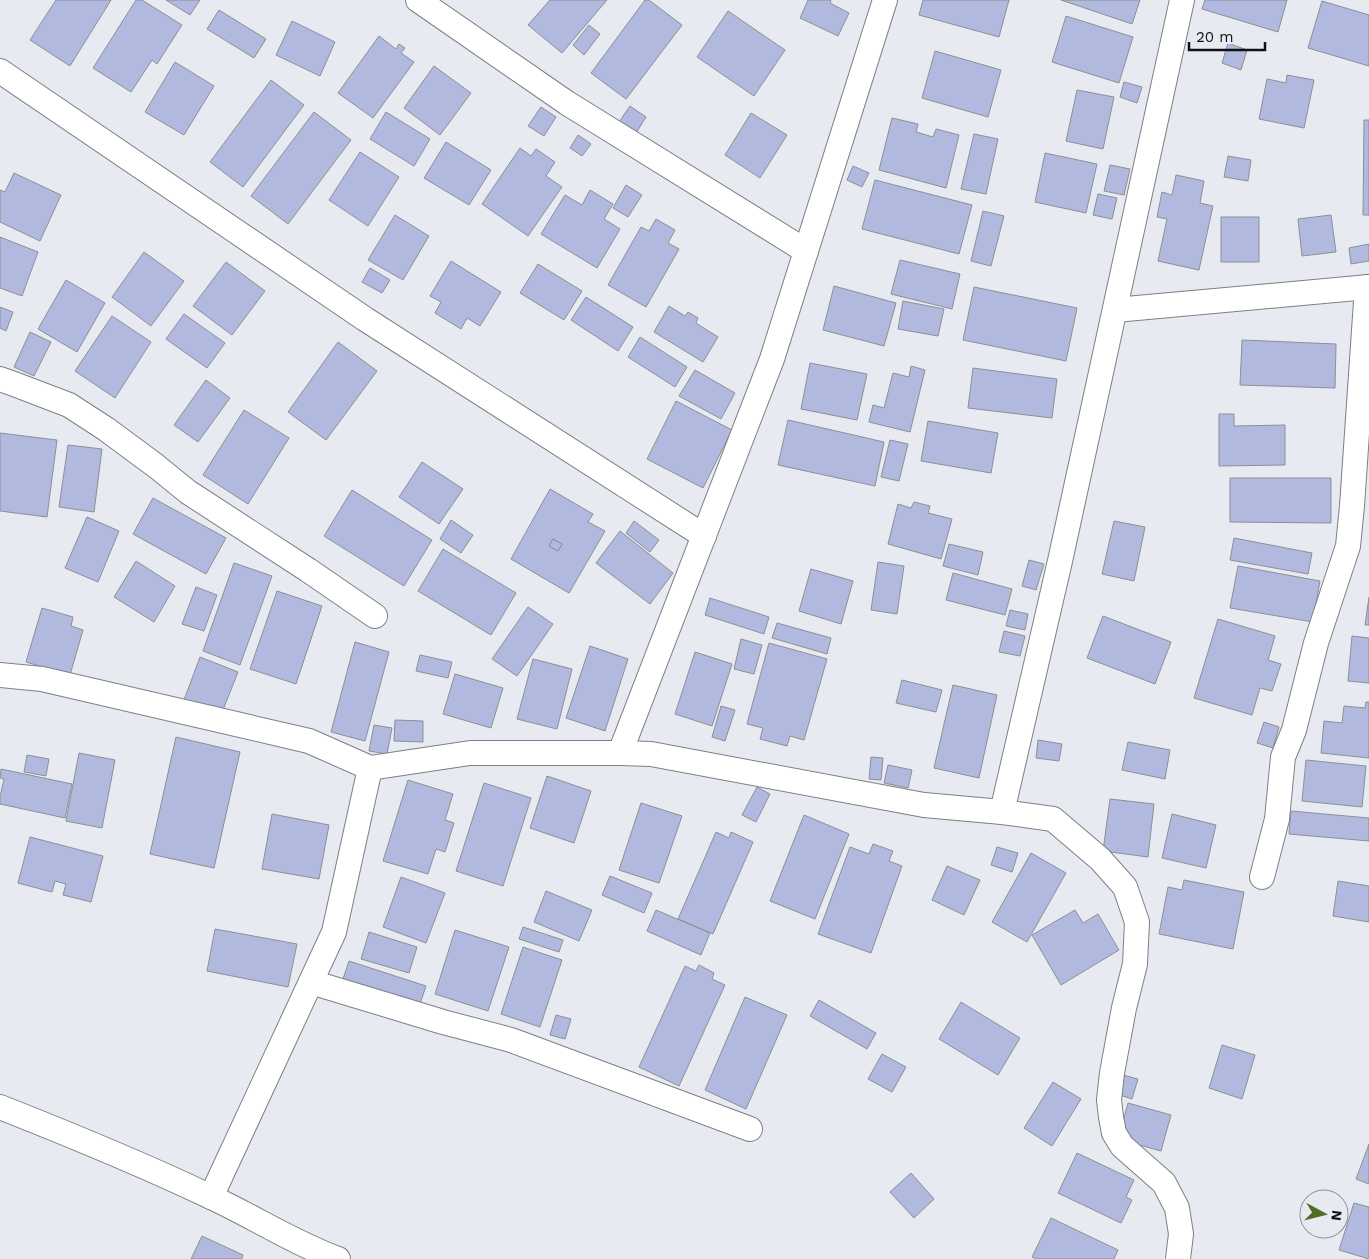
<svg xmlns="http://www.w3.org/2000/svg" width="1369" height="1259" font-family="'Work Sans',sans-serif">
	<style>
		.building { fill: #b2b9de; stroke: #8d8f96; fill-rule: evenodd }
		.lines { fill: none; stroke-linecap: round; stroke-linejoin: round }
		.minor-casing { stroke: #7e7f86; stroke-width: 26 }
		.minor { stroke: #fff; stroke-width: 24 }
	</style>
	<rect width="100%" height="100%" fill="#e8eaf2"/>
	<!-- building -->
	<g class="building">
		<polygon points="56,0 111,0 70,66 30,40"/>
		<polygon points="136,0 142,0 182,25 157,64 152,60 131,92 93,68"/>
		<polygon points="166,0 200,0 190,15"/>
		<polygon points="550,0 607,0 562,53 528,25"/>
		<polygon points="645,0 649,0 682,25 626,99 591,73"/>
		<polygon points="808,0 831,0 830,3 849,13 838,36 800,18"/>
		<polygon points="923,0 1009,0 999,37 919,15"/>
		<polygon points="1061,0 1140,0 1132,24"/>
		<polygon points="1205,0 1287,0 1278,32 1202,9"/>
		<polygon points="1322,1 1369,15 1369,66 1308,48"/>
		<polygon points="219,10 266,39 254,58 207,29"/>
		<polygon points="728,11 785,50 754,96 697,57"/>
		<polygon points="1066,16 1133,37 1119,83 1052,62"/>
		<polygon points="292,21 335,42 320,76 276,55"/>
		<polygon points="589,25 600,34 584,55 573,45"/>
		<polygon points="379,36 396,49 399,44 405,48 401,53 414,62 373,118 338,93"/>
		<polygon points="1228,43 1247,50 1241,70 1222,63"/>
		<polygon points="935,51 1001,70 988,117 922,98"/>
		<polygon points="175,62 214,86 184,135 145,112"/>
		<polygon points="434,66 471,93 440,135 404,108"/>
		<polygon points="1287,75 1314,80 1304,128 1259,119 1267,79 1286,83"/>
		<polygon points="271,80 304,105 243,187 210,162"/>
		<polygon points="1124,82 1142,87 1137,103 1120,97"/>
		<polygon points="1077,90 1114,97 1103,149 1066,141"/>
		<polygon points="630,106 646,117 636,133 619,122"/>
		<polygon points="541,107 556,117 544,136 528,126"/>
		<polygon points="314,112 351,140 288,224 251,196"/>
		<polygon points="386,112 430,139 414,166 370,139"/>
		<polygon points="751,113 787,135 760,178 725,155"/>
		<polygon points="892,118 918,124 916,132 933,137 936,129 959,135 946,188 879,170"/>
		<polygon points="1364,120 1369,120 1369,215 1363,215"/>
		<polygon points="974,134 998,139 986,194 961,189"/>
		<polygon points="578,135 591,144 582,156 570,148"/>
		<polygon points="446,142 491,170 469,205 424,178"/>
		<polygon points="520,148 531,156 536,149 555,162 546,176 562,187 528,236 482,204"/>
		<polygon points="360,152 399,177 368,226 329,200"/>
		<polygon points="1045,153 1097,164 1086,213 1035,202"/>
		<polygon points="1228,156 1251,160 1248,181 1224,177"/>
		<polygon points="1110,165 1130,169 1124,195 1104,191"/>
		<polygon points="853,166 869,173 862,187 847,180"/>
		<polygon points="14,173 61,195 40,241 0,222 0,190 5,192"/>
		<polygon points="1176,175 1204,181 1200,203 1213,206 1199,270 1158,261 1167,219 1157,217 1162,192 1172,195"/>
		<polygon points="875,180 972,205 959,254 862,229"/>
		<polygon points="626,185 642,195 628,217 613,208"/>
		<polygon points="590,190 613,204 604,219 620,229 597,268 541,234 565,195 582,205"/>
		<polygon points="1098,194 1117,198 1112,219 1093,215"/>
		<polygon points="983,211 1004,216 991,266 971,261"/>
		<polygon points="395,215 429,236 403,280 368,260"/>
		<polygon points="1331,215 1336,252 1302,256 1298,219"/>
		<rect x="1221" y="217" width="38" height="45"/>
		<polygon points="656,219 675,230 668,243 679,249 646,307 608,285 641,227 649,231"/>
		<polygon points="0,237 38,252 22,296 0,288"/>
		<polygon points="1369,244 1369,261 1351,264 1349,248"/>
		<polygon points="144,252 184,281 151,326 112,297"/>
		<polygon points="900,260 960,274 952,309 891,294"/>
		<polygon points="451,261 501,292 480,326 467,318 461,329 435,313 441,302 430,296"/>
		<polygon points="226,262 265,291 232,335 193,306"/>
		<polygon points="538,264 582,291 564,320 520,293"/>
		<polygon points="370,268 390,280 382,293 362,282"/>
		<polygon points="66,280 105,303 77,352 38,329"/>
		<polygon points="834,286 896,303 884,346 823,330"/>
		<polygon points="974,287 1077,308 1066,361 963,340"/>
		<polygon points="586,297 633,327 618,351 571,320"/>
		<polygon points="903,301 944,309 938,336 898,329"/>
		<polygon points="669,306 685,316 688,312 698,318 696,323 718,337 703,362 654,332"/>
		<polygon points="0,307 13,312 6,331 0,328"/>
		<polygon points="184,314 225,343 207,368 166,339"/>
		<polygon points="112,316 151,342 115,398 75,371"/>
		<polygon points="30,332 51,342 34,376 14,367"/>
		<polygon points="640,337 687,367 675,387 628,357"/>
		<polygon points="1242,340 1336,344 1335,388 1240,385"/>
		<polygon points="338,342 377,371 326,440 288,412"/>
		<polygon points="810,363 867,374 857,420 801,409"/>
		<polygon points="911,366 925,370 910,432 869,422 873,405 884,408 893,373 909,377"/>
		<polygon points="973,368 1057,379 1052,418 968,408"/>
		<polygon points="695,370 735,393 721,419 679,396"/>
		<polygon points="206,380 230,398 198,442 174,425"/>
		<polygon points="676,401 732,430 703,488 647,459"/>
		<polygon points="244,410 289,438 248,504 203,475"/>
		<polygon points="1219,414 1234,414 1234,426 1285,425 1285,465 1219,466"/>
		<polygon points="788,420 884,442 875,486 778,465"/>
		<polygon points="928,421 998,433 991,473 921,461"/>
		<polygon points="0,433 57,440 47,517 0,511"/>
		<polygon points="890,440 908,444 899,481 881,477"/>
		<polygon points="68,445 102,449 94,512 59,507"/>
		<polygon points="422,462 463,489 439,524 399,497"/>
		<polygon points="1230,478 1331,478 1331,523 1230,522"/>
		<path d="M 550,489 L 593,514 L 588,522 L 605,531 L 569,593 L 511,559 ZM 553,539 L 562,544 L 558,551 L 549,546 Z"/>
		<polygon points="352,490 432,540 404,586 324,536"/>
		<polygon points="153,498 226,538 206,574 133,534"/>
		<polygon points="914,502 930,506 928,513 952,519 941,559 888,544 898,504 911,508"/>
		<polygon points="87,517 119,531 98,582 65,568"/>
		<polygon points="451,520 473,535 461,553 440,539"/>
		<polygon points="634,521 659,540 650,552 626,533"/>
		<polygon points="1114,521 1145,527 1134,581 1102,574"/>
		<polygon points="620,531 673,573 650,604 596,563"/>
		<polygon points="1234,538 1312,553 1308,574 1230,560"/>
		<polygon points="553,539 562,544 558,551 549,546"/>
		<polygon points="949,544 983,552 978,575 943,566"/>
		<polygon points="443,549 516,593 491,635 418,591"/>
		<polygon points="1029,560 1044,564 1036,590 1022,586"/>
		<polygon points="136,561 175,586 154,622 114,597"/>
		<polygon points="878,562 904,566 897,614 871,610"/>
		<polygon points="234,563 272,576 240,665 203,651"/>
		<polygon points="1238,566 1320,581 1313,622 1230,608"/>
		<polygon points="811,569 853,581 841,624 799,611"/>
		<polygon points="953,573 1012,589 1005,615 946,600"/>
		<polygon points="196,587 217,595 204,631 182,624"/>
		<polygon points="277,591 322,606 296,684 250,669"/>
		<polygon points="1369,597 1369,625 1365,625"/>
		<polygon points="710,598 769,617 764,634 705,615"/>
		<polygon points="528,607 553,624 517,676 492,659"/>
		<polygon points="42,608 73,617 71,626 83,630 70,675 26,662"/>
		<polygon points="1010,610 1028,614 1025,630 1006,626"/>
		<polygon points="1103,616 1171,642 1155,684 1087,658"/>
		<polygon points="1218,619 1275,636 1268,660 1281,664 1272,691 1260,688 1252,715 1194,698"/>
		<polygon points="777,623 831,638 827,654 772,638"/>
		<polygon points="1004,631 1025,636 1020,656 999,652"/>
		<polygon points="1352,636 1369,638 1369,683 1348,681"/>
		<polygon points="741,639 762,645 754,674 734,669"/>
		<polygon points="355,642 389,652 365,741 331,732"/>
		<polygon points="769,643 827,659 804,740 790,736 787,746 760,739 763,728 747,724"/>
		<polygon points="590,646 628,659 605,731 566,718"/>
		<polygon points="695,652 732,664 712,726 675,714"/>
		<polygon points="420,655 452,662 448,678 416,671"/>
		<polygon points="200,657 238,672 221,715 184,700"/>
		<polygon points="533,659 572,669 557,729 517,719"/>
		<polygon points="455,674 503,688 491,728 443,714"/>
		<polygon points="902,680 942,690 936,712 896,703"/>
		<polygon points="953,685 997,695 979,778 934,768"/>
		<polygon points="1366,702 1369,702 1369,758 1321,753 1324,721 1342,723 1344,706 1365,708"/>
		<polygon points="721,706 735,710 725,741 712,737"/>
		<polygon points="395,720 423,721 423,742 394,741"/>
		<polygon points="1264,722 1279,727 1273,748 1257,743"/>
		<polygon points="374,725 392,728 387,754 369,751"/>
		<polygon points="176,737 240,752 214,868 150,854"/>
		<polygon points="1038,740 1062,744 1059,761 1036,758"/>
		<polygon points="1128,742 1170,750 1165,779 1122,770"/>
		<polygon points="79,753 115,760 102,828 66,821"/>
		<polygon points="27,755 49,759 46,776 24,772"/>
		<polygon points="871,757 883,758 881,780 869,779"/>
		<polygon points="1306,760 1366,766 1362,807 1302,801"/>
		<polygon points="888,765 912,770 908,788 884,783"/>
		<polygon points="1,769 72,784 65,818 0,804 0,797 4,779 0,778"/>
		<polygon points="547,776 591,791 574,843 530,828"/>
		<polygon points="408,780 453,794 445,820 454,823 445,852 436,849 428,874 383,861"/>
		<polygon points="484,783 531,798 503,886 456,871"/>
		<polygon points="757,787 770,794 756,822 742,815"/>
		<polygon points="1110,799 1154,804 1148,857 1103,851"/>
		<polygon points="641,803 682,816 659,883 619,870"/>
		<polygon points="1291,811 1369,818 1369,841 1289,834"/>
		<polygon points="272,814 329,825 319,879 262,869"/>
		<polygon points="1172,814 1216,825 1206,868 1162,858"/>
		<polygon points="804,815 849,834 815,919 770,901"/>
		<polygon points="716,832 729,838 731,832 753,842 713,934 678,919"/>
		<polygon points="30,837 103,856 91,902 63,895 66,884 55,881 52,892 18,883"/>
		<polygon points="873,844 893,851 889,861 902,866 871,953 818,934 850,847 869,854"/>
		<polygon points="997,847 1018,853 1012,872 991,865"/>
		<polygon points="1031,853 1066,873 1027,942 992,922"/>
		<polygon points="947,866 980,880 964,915 932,900"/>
		<polygon points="610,876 652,893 644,913 602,895"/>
		<polygon points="401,877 445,893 426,943 383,927"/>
		<polygon points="1184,880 1244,892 1233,949 1159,934 1168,887 1182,890"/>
		<polygon points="1338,881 1369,886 1369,922 1333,916"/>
		<polygon points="546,891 592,910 579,941 534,922"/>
		<polygon points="656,910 710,933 701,955 647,931"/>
		<polygon points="1075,910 1083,923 1098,914 1119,950 1061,985 1032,935"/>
		<polygon points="523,927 563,940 559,952 519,939"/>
		<polygon points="215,929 297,944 288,987 207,971"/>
		<polygon points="455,930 509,947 488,1011 435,994"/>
		<polygon points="369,932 417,947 409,973 361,959"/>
		<polygon points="523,947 562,960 540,1027 501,1014"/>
		<polygon points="349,961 426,986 419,1007 342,982"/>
		<polygon points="699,965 714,973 712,979 725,985 679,1086 639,1067 685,966 696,971"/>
		<polygon points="745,997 787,1015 746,1109 705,1090"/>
		<polygon points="819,1000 876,1033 867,1049 810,1016"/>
		<polygon points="961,1002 1020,1038 998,1075 939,1039"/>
		<polygon points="556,1015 571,1019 565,1039 550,1035"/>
		<polygon points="1222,1045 1255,1055 1242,1099 1209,1088"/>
		<polygon points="882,1054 906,1067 892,1092 868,1079"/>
		<polygon points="1119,1074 1138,1079 1132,1099 1114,1093"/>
		<polygon points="1053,1082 1081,1099 1052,1146 1024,1128"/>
		<polygon points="1128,1103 1171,1115 1161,1151 1118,1139"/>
		<polygon points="1369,1144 1369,1184 1356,1179"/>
		<polygon points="1077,1153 1134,1180 1126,1197 1132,1200 1121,1223 1058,1193"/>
		<polygon points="911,1173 934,1199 914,1218 890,1192"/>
		<polygon points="1354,1203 1369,1207 1369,1259 1339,1250"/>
		<polygon points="1051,1218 1118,1250 1114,1259 1036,1259 1032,1257"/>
		<polygon points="202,1236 243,1255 242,1259 191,1259"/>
	</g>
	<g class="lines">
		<!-- minor casing -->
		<g class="minor-casing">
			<g id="minor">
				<polyline points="418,0 567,103 806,251"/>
				<polyline points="0,71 365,319 704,536"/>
				<polyline points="1115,310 1369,287"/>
				<polyline points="0,379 14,384 69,405 106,429 156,466 188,492 308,570 375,616"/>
				<polyline points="0,675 42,679 309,741 370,768 470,753 620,753 651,754 924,805 1002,812 1053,819 1100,859 1125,887 1137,922 1135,964 1124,1008 1112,1073 1109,1100 1111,1117 1114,1133 1122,1146 1164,1183 1177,1208 1181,1234 1178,1259"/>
				<polyline points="620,753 772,359 885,0"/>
				<polyline points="1002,812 1060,561 1182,0"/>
				<polyline points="1262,877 1277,819 1283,757 1294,730 1316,643 1348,546 1352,506 1367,287"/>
				<polyline points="311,982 443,1022 511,1040 750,1129"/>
				<path d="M 0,1107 C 71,1135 142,1164 211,1197 C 254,1217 294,1243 338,1259"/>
				<polyline points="211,1197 334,932 370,768"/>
			</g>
		</g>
		<!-- minor -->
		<use href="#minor" class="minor"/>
	</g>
	<!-- north arrow -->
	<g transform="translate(1324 1214) rotate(97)"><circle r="24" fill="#e8eaf2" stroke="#929399"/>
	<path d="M0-4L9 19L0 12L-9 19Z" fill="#516f24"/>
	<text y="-8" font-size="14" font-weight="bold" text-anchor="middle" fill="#111114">N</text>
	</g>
	<!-- scale -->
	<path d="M1189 42v8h76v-8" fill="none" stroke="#111114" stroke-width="2.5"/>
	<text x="1196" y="42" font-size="15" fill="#111114" stroke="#e8eaf2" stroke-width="4" paint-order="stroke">20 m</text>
</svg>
